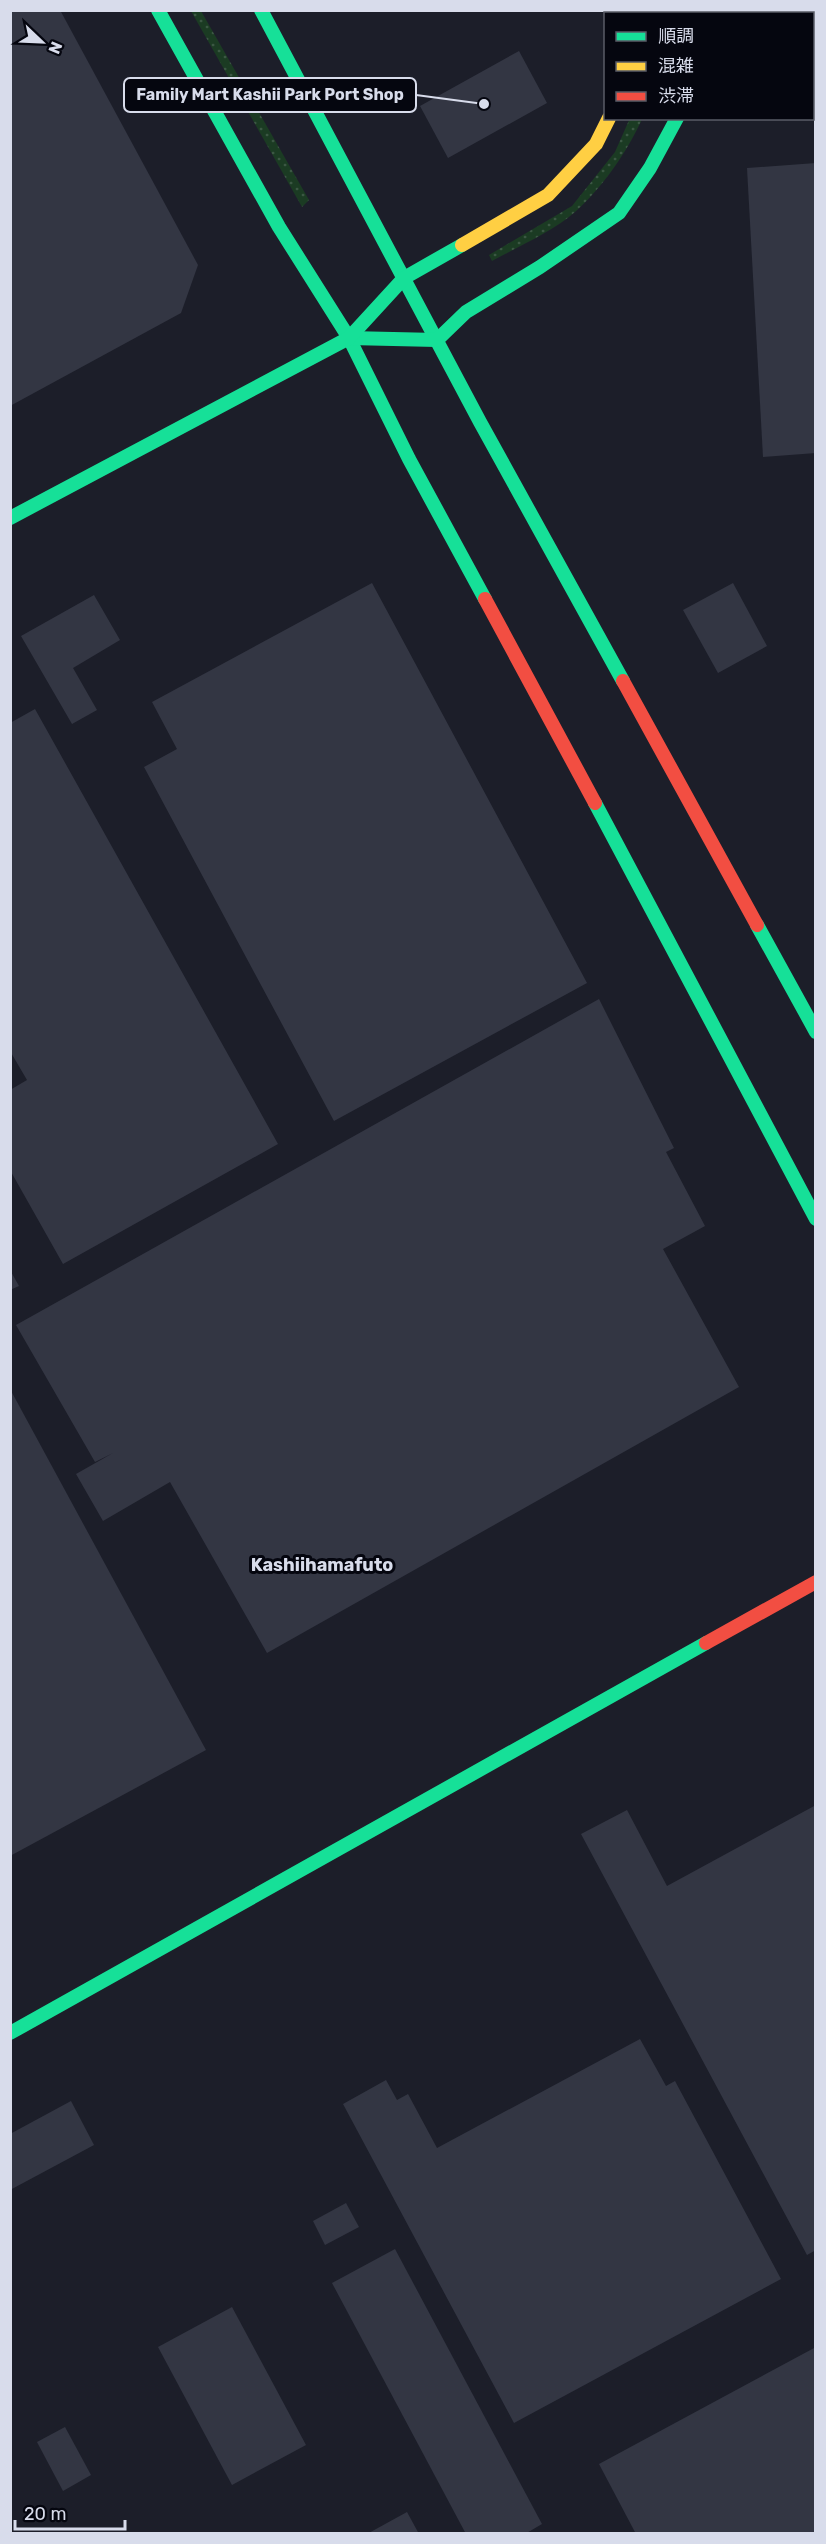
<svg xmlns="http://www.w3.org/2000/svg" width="826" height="2544" font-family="Rubik,'Noto Sans JP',sans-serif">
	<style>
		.grass { fill: url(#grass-dots) }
		.building { fill: #333643 }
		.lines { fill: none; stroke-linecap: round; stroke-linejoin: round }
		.fast { stroke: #16e098; stroke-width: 14 }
		.slow { stroke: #ffcf43; stroke-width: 14 }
		.jam { stroke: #f24e42; stroke-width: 14 }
		.labels { text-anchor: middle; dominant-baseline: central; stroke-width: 6; stroke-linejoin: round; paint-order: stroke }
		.quarter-label { font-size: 18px; font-weight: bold; fill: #d8dceb; stroke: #05060f }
		.leader { fill: none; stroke: #d8dceb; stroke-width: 2 }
		.callout-dot { fill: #d8dceb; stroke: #05060f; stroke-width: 2 }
		.callout { fill: #05060f; stroke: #d8dceb; stroke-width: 2 }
		.callout-label { font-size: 16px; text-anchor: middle; font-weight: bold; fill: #d8dceb }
	</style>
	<defs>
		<pattern id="grass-dots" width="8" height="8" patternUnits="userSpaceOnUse" patternTransform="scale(1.5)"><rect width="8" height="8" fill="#1b3b23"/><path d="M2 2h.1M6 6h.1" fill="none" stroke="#3b5743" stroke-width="1.8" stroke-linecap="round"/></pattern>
	</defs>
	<rect width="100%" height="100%" fill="#1c1e29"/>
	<!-- grass -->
	<g class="grass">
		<polygon points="191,11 201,11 309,200 302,207"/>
		<path d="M 630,118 L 642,119 C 627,152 603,187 575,212 C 552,232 519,246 492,261 L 489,255 L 572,206 L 615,152 Z"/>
	</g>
	<!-- building -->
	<g class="building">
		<polygon points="10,10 60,10 198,265 181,313 10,406"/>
		<polygon points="519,51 547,103 448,158 420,106"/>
		<polygon points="816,163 816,453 763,457 747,168"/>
		<polygon points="372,583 587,983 334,1121 144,767 177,749 152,702"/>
		<polygon points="733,583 767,646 718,673 683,610"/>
		<polygon points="94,595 120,640 73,668 97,710 72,724 21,636"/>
		<polygon points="35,709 278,1144 63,1264 10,1170 10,1090 27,1080 10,1051 10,723"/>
		<polygon points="599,999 674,1148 666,1152 705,1226 663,1249 739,1387 267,1653 170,1482 103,1521 76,1474 113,1453 95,1462 16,1325"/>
		<polygon points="10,1270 19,1286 10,1290"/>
		<polygon points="10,1389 206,1750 10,1856"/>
		<polygon points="816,1805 816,2250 807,2255 581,1834 627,1810 667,1886"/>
		<polygon points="640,2039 666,2086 675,2081 781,2279 514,2423 343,2104 386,2080 397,2100 408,2094 437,2148"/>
		<polygon points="71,2101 94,2145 10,2190 10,2134"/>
		<polygon points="346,2203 359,2227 325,2245 313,2221"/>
		<polygon points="395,2249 542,2524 525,2534 466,2534 332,2283"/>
		<polygon points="232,2307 306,2445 232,2485 158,2347"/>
		<polygon points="816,2347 816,2534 636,2534 599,2464"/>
		<polygon points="65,2427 91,2475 63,2491 37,2442"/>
		<polygon points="407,2512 419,2534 367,2534"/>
	</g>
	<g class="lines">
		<!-- fast -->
		<g class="fast">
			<polyline points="158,10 279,227 349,338 409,459 485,599"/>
			<polyline points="261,10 480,422 623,681"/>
			<polyline points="349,338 437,340 466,312 540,267 619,213 650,168 677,118"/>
			<polyline points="10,518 349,338 404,278 462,245"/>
			<polyline points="595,803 816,1219"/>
			<polyline points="757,925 816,1032"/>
			<polyline points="10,2033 706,1643"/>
		</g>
		<!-- slow -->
		<g class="slow">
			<polyline points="621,10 621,14"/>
			<polyline points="687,10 687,14"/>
			<polyline points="462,245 548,195 596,144 609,118"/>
		</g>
		<!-- jam -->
		<g class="jam">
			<polyline points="485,599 595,803"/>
			<polyline points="623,681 757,925"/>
			<polyline points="706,1643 816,1582"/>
		</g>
	</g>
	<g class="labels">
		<!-- quarter labels -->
		<g class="quarter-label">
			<text x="322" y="1565">Kashiihamafuto</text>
		</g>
	</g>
	<!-- callouts -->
	<path class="leader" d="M484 104L416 95"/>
	<circle class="callout-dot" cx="484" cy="104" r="6"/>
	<rect class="callout" x="124" y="78" width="292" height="34" rx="6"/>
	<g class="callout-label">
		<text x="270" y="100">Family Mart Kashii Park Port Shop</text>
	</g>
	<!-- border -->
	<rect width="826" height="2544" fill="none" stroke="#d8dceb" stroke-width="24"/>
	<!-- legend -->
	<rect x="604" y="12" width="210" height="108" fill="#05060f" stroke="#595c67" stroke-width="1.5"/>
	<rect x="616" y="32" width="30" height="9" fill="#16e098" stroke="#595c67" stroke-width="1.5"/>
	<text x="658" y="42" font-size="18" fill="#d8dceb">順調</text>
	<rect x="616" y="62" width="30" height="9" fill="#ffcf43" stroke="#595c67" stroke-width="1.5"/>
	<text x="658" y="72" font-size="18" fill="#d8dceb">混雑</text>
	<rect x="616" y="92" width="30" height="9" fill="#f24e42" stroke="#595c67" stroke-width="1.5"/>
	<text x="658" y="102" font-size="18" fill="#d8dceb">渋滞</text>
	<!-- north arrow -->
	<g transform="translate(42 42) rotate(113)" stroke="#05060f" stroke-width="4.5" paint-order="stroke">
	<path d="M0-4.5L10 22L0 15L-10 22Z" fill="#d8dceb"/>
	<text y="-9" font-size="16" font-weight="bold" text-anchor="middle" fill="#d8dceb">N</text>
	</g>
	<!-- scale -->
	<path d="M15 2520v9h110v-9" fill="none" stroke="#d8dceb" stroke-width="3"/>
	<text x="24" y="2520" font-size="18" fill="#d8dceb" stroke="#05060f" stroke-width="4.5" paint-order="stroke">20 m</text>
</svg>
